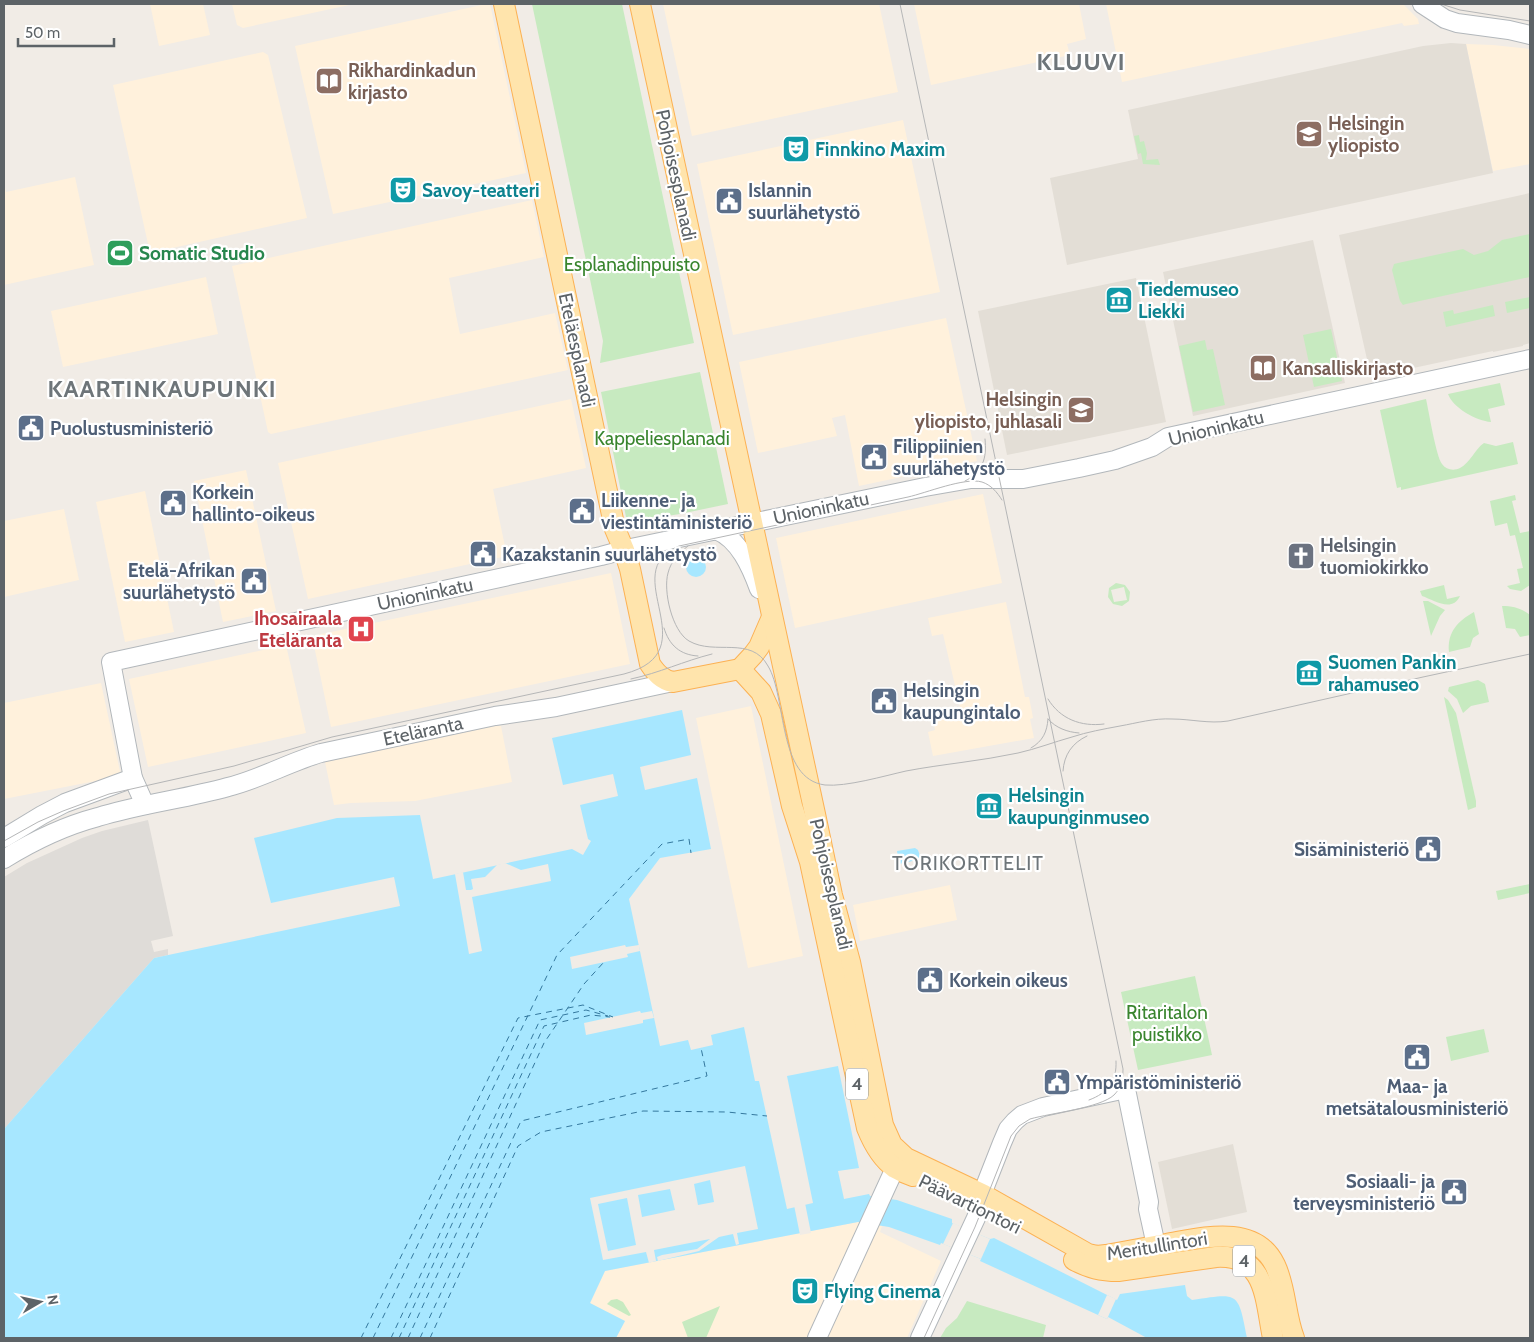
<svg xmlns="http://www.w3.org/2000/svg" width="1534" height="1342" font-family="Cabin,sans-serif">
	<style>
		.commercial { fill: #fff1dc }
		.industrial { fill: #dfdcd8 }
		.education { fill: #e3ded6 }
		.green { fill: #c7eac0; fill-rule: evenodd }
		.water { fill: #a7e7ff }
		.pier { fill: #f1ece6; fill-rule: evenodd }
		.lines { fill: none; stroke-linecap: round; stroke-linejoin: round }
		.ferry { stroke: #34789e; stroke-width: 1; stroke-dasharray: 6 5; stroke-linecap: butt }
		.secondary-casing { stroke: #b2b7bb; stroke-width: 20 }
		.primary-casing { stroke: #fcb153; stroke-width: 22 }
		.secondary { stroke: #fff; stroke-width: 18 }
		.primary { stroke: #ffe4ac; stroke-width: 20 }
		.tram { stroke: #b5b6b7; stroke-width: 1 }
		.labels { text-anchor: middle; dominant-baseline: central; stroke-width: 4.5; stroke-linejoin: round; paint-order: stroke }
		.shield { fill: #fff; stroke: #8e9295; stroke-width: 1 }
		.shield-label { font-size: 18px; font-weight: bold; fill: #5d6367 }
		.education-label { font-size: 19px; font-weight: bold; fill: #785e54; stroke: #fff; text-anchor: start }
		.culture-label { font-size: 19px; font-weight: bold; fill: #0d838f; stroke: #fff; text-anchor: start }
		.street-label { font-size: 19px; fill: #5d6367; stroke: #fff }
		.service-label { font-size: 19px; font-weight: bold; fill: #4e5e75; stroke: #fff; text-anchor: start }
		.leisure-label { font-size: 19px; font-weight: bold; fill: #27864d; stroke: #fff; text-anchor: start }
		.park-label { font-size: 19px; fill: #39852e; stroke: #fff }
		.worship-label { font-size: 19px; font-weight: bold; fill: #5b616d; stroke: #fff; text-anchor: start }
		.health-label { font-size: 19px; font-weight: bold; fill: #be3a42; stroke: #fff; text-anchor: end }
		.neighbourhood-label { font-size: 20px; letter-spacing: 1px; fill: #6e7579; stroke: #fff }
		.district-label { font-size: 24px; font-weight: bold; letter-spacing: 1px; fill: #6e7579; stroke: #fff }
	</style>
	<rect width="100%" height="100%" fill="#f1ece6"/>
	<!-- commercial -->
	<g class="commercial">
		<polygon points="150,4 203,4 210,35 159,46"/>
		<polygon points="232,4 354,4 243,28 237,25"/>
		<polygon points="486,4 490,4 526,173 333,214 295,46"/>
		<polygon points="663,4 879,4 898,92 692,136"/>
		<polygon points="914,4 1079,4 1086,39 1067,44 1070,55 931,85"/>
		<polygon points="1106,4 1403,4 1418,19 1419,24 1404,26 1402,23 1122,82"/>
		<polygon points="1466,44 1493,45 1530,49 1530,164 1493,171"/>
		<polygon points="263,52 268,55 307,218 150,253 113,85"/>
		<polygon points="903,120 940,292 733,335 697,164"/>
		<polygon points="75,177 94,265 4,285 4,183 6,192"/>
		<polygon points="532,200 544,257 449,278 457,320 460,334 555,313 568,370 271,434 268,432 232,266"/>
		<polygon points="206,277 218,334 63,367 51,311"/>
		<polygon points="946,318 977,461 859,486 845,415 832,418 837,436 758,453 739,362"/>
		<polygon points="571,399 586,468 493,489 507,556 308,599 278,463"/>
		<polygon points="246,470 276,611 223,622 194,481"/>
		<polygon points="145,491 174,632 125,642 96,502"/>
		<polygon points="983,494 1002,583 795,628 776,538"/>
		<polygon points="64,509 79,580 4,597 4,521"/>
		<polygon points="611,573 630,664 331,727 312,636"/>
		<polygon points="1006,602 1025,697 1029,697 1031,707 1033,718 1030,719 1034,738 933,756 928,732 935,730 932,713 960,707 943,634 932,636 928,618"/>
		<polygon points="286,645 306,733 148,767 129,679"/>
		<polygon points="101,683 121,776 4,799 4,703"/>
		<polygon points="751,706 803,956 748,968 696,718"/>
		<polygon points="495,726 501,726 512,782 415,801 351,803 334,805 325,762"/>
		<polygon points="950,885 957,920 860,941 853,905"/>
		<polygon points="858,1222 882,1226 880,1232 941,1261 907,1338 616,1338 625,1321 590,1304 605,1271"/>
	</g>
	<!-- industrial -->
	<polygon class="industrial" points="148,820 173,936 151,941 154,952 168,949 168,955 154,958 4,1129 4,877 27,863 82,838 102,831"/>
	<!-- education -->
	<g class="education">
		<polygon points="1451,43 1466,44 1493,173 1067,265 1050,178 1138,159 1128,110 1423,46"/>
		<polygon points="1530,193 1530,343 1523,345 1523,346 1493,352 1493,351 1371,377 1339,235"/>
		<polygon points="1313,240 1345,383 1193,416 1163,272"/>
		<polygon points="1136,278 1166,422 1007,455 978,311"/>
		<polygon points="1233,1144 1247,1212 1172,1229 1158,1162"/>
	</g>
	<!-- green -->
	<g class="green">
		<polygon points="532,4 622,4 694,343 600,363 603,341"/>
		<polygon points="1139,135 1140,142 1144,141 1147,153 1146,160 1158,159 1160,165 1143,164 1141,153 1138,154 1134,136"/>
		<polygon points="1530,234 1530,277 1406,304 1403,305 1400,301 1392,270 1394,264 1398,263 1463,249 1474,255 1488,251 1502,240"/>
		<polygon points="1530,297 1530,308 1507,313 1505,302"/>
		<polygon points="1493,305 1495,316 1446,327 1443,312 1453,310 1454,314"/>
		<polygon points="1331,329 1342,381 1314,387 1303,335"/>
		<polygon points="1205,340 1207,350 1213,349 1225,405 1193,412 1179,346"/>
		<polygon points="700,372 728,504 680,514 627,522 601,392"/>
		<path d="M 1500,383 L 1505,405 L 1488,409 L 1491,422 C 1477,421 1453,408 1448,394 Z"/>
		<path d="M 1426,399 C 1429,412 1436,456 1442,464 C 1446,470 1454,471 1460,468 C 1470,463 1475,449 1484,443 L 1496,446 L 1513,442 L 1518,464 L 1401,490 L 1401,487 L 1397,488 L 1380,410 Z"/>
		<polygon points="1515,495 1516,500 1512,501 1520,533 1530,531 1530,585 1521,591 1510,589 1507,586 1520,583 1517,569 1523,568 1515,535 1510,536 1507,523 1495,526 1490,501"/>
		<path d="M 1116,583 L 1125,585 L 1130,592 L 1129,601 L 1122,606 L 1113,604 L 1108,597 L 1109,588 ZM 1124,587 L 1127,600 L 1114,602 L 1111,590 Z"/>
		<path d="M 1444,585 L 1447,599 L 1460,596 C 1452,613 1434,600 1422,596 L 1420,591 Z"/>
		<polygon points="1423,601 1428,601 1445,610 1440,616 1431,636"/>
		<path d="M 1502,606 C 1513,606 1521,608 1530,615 L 1530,635 L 1520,637 L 1515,629 L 1506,628 Z"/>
		<path d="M 1474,612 L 1479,634 L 1473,638 L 1470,647 L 1449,652 C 1447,632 1458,621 1474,612 Z"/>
		<polygon points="1478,680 1485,684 1489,702 1471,706 1463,713 1457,699 1448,691 1449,687"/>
		<polygon points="1444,697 1448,700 1456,713 1476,801 1476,807 1468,810"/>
		<polygon points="1530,884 1530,893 1498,900 1496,891"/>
		<polygon points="1195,976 1212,1055 1138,1070 1121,992"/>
		<polygon points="1484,1029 1489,1052 1451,1061 1446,1037"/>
		<polygon points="617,1299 623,1302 631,1315 629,1316 607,1304 611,1300"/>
		<polygon points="967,1301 1046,1325 1043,1338 940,1338 946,1328 957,1318"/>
		<polygon points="720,1306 706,1338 688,1338 682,1322"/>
	</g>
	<!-- water -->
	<g class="water">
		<circle cx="696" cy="567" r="10"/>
		<path d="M 682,710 L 691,755 L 640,767 L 645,790 L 697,778 L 711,849 L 660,858 L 629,899 L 660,1046 L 688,1040 L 691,1050 L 713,1045 L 711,1035 L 744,1027 L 755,1081 L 759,1081 L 787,1209 L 813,1203 L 787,1076 L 838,1066 L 859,1168 L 838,1171 L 844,1199 L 869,1194 L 870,1196 L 897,1200 L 952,1219 L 952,1223 L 990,1239 L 994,1238 L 1117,1300 L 1120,1294 L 1185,1285 L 1187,1296 L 1192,1300 C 1239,1293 1238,1291 1247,1338 L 1147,1338 L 1108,1317 L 1107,1319 L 1098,1315 L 980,1261 L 981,1259 L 941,1243 L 940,1245 L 889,1227 L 858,1222 L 605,1271 L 590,1303 L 625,1321 L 616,1338 L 4,1338 L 4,1129 L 154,958 L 400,906 L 394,877 L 271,903 L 254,838 L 337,818 L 420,815 L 433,879 L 572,849 L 583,855 L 591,841 L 588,839 L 580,805 L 618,796 L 613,774 L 563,785 L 552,738 Z"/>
		<polygon points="915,848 918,850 920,856 917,860 899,864 897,851"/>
	</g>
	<!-- pier -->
	<g class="pier">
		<polygon points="505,863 521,870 548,864 551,881 472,897 482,951 469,954 455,874 463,872 466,890 471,890 473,889 471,879 485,877 497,865"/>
		<polygon points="625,945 626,947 639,945 640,951 627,954 628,957 572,969 570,957"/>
		<polygon points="640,1011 641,1013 652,1011 654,1018 643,1020 643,1023 586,1035 584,1023"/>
		<path d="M 745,1166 L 758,1229 L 737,1233 L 739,1244 L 736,1245 L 733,1234 L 719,1237 L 699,1251 L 658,1261 L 657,1257 L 662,1255 L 697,1249 L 710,1239 L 654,1250 L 656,1261 L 649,1263 L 646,1252 L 603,1260 L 590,1198 ZM 710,1180 L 714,1202 L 698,1205 L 694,1184 ZM 670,1189 L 675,1210 L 642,1217 L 638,1195 ZM 627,1198 L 636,1245 L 608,1251 L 598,1204 Z"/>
		<polygon points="805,1203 811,1233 800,1235 794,1205"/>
		<polygon points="953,1223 990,1239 981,1259 943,1244"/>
		<polygon points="1107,1295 1116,1299 1107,1319 1098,1315"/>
	</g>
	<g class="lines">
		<!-- ferry -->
		<g class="ferry">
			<polyline points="361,1338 518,1018 583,1005 613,1017"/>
			<polyline points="373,1338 557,955 662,844 689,839 691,853"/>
			<polyline points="391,1338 540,1020 586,1010 608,1016"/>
			<polyline points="399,1338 544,1026 591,1015 610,1017"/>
			<polyline points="408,1338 544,1043 584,984 604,962"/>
			<polyline points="420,1338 521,1121 707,1076 701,1048"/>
			<polyline points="430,1338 518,1146 541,1132 643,1111 727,1112 767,1116"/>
		</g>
		<!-- secondary casing -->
		<g class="secondary-casing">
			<g id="secondary">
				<polyline points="1422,4 1445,19 1457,23 1509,30 1530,35"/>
				<path d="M 716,530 C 739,539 751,567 759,589"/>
				<polyline points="145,805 133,778 111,662 601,556 631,548 925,487 971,479 1023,479 1079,468 1115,460 1152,447 1168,437 1530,359"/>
				<polyline points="4,838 42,815 65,803 133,778"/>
				<path d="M 4,859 C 33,841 64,826 98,817 C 140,804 185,799 228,787 C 260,779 290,762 321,753 L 495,716 L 556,707 L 673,682"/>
				<polyline points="817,1338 901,1155"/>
				<polyline points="920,1338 976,1218 980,1207 982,1194 1002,1143 1008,1129 1015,1121 1022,1115 1043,1107 1126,1089 1149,1202 1148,1209 1159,1259"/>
			</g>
		</g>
		<!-- primary casing -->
		<g class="primary-casing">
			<g id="primary">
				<path d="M 504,4 L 615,529 L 624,550 L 630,569 L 650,664 C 656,673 662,680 673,682 L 740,669 L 753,655 L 759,647 L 772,617"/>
				<path d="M 640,4 L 815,814 L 832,895 L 850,962 L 883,1125 L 892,1145 L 906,1158 L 982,1194 L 1088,1254 L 1097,1256 L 1106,1255 C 1126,1251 1146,1248 1166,1244 C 1202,1238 1255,1223 1275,1265 C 1286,1288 1285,1315 1294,1338"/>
				<path d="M 740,669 L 761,692 L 771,714 L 792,806 L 810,862 L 867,1128 C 873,1143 881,1158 895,1168 C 900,1171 907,1174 913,1176"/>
				<path d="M 1074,1260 C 1089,1268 1101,1271 1118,1271 L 1216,1257 C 1267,1254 1265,1300 1273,1338"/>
			</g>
		</g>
		<!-- secondary -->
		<use href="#secondary" class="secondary"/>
		<!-- primary -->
		<use href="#primary" class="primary"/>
		<!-- tram -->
		<g class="tram">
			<path d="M 900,4 L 1123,1069 C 1123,1079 1121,1088 1114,1095 C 1100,1108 1051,1113 1030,1119 L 1019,1126 L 1011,1136 L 975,1227 L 924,1338"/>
			<polyline points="1441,4 1460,10 1530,21"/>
			<path d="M 965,481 C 983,472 987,458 985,439"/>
			<path d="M 688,546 C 679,553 671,561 668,573 C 663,591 672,631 689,641 C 715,656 751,635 768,666 C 787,697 777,779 825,785 C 846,787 884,776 906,771 C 943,764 981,761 1018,753 C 1036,749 1054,742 1072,737 C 1087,732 1104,729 1120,726 C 1137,723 1154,718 1172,719 C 1191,719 1209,724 1228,721 L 1423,677 L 1530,654"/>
			<path d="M 664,628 C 669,645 680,655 698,656"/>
			<path d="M 631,679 C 659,673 684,661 712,654"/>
			<path d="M 1048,699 C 1060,719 1081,727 1104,724"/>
			<path d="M 1048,719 C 1056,728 1067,732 1079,733"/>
			<path d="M 1031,748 C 1043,741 1047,732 1048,719"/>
			<path d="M 1063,771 C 1064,755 1072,743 1087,736"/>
			<path d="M 4,841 L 38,822 L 63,811 L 109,794 L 234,766 L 332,737 L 624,674 C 711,651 614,572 679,546 L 908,497 C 926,493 965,477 982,482 C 991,485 997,492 1002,500"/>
			<path d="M 1089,1100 C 1108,1093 1117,1081 1116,1061"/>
		</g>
	</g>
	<!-- icons -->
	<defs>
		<g id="library-square" transform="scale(1.4375)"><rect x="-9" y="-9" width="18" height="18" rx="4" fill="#8d6e63" stroke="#fff"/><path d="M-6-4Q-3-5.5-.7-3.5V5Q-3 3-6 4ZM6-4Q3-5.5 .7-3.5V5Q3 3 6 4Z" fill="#fff"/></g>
		<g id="university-square" transform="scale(1.4375)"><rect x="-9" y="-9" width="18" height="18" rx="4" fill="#8d6e63" stroke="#fff"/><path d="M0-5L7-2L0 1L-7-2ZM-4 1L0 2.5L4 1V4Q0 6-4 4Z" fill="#fff"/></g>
		<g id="theatre-square" transform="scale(1.4375)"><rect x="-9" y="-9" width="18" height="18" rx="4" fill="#0f9aa8" stroke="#fff"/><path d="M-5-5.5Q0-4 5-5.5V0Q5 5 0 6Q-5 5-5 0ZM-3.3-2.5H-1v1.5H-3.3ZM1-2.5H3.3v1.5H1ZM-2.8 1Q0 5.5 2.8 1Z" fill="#fff"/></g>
		<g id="civic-square" transform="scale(1.4375)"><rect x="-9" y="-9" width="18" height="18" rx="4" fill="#5c6f8a" stroke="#fff"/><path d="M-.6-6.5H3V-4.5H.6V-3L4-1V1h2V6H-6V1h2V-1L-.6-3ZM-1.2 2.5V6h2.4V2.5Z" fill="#fff"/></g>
		<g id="stadium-square" transform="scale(1.4375)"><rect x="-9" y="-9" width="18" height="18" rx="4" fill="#2e9e5b" stroke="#fff"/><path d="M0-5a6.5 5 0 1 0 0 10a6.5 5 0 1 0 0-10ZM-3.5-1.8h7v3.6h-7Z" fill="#fff"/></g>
		<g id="museum-square" transform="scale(1.4375)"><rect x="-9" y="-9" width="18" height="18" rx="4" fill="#0f9aa8" stroke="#fff"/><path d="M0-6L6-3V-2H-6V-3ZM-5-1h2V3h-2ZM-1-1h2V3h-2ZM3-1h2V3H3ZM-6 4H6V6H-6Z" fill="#fff"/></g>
		<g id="church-square" transform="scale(1.4375)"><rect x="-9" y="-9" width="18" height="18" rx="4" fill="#6b7280" stroke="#fff"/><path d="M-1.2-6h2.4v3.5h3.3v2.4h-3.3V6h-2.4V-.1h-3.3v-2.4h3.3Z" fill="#fff"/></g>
		<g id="hospital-square" transform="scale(1.4375)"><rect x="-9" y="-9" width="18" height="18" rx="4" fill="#e0444e" stroke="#fff"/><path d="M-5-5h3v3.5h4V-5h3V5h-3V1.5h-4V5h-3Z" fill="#fff"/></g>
	</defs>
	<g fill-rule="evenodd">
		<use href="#library-square" x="329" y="81"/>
		<use href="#university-square" x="1309" y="134"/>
		<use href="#theatre-square" x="796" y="149"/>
		<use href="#theatre-square" x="403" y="190"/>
		<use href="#civic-square" x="729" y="201"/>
		<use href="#stadium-square" x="120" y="253"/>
		<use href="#museum-square" x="1119" y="300"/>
		<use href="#library-square" x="1263" y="368"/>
		<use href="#university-square" x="1081" y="410"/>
		<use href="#civic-square" x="31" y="428"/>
		<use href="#civic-square" x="874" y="457"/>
		<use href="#civic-square" x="173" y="503"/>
		<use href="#civic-square" x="582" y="511"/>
		<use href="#civic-square" x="483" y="554"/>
		<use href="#church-square" x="1301" y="556"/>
		<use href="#civic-square" x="254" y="581"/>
		<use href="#hospital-square" x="361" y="629"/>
		<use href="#museum-square" x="1309" y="673"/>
		<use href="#civic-square" x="884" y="701"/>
		<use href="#museum-square" x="989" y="806"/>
		<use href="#civic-square" x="1428" y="849"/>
		<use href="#civic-square" x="930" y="980"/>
		<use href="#civic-square" x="1417" y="1057"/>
		<use href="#civic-square" x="1057" y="1082"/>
		<use href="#civic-square" x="1454" y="1192"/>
		<use href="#theatre-square" x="805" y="1291"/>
	</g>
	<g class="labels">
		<!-- shield labels -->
		<g class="shield">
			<rect x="846" y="1068.5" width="22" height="31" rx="4"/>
			<rect x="1233" y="1245.5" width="22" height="31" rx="4"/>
		</g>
		<g class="shield-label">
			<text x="857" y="1084">4</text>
			<text x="1244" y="1261">4</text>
		</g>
		<!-- education labels -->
		<g class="education-label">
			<text x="348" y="70">Rikhardinkadun<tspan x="348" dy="22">kirjasto</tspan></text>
			<text x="1328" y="123">Helsingin<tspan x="1328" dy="22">yliopisto</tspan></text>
			<text x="1282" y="368">Kansalliskirjasto</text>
			<text x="1062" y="399" text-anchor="end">Helsingin<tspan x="1062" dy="22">yliopisto, juhlasali</tspan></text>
		</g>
		<!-- culture labels -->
		<g class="culture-label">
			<text x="815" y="149">Finnkino Maxim</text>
			<text x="422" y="190">Savoy-teatteri</text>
			<text x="1138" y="289">Tiedemuseo<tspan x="1138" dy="22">Liekki</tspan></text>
			<text x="1328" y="662">Suomen Pankin<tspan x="1328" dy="22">rahamuseo</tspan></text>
			<text x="1008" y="795">Helsingin<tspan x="1008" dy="22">kaupunginmuseo</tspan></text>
			<text x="824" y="1291">Flying Cinema</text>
		</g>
		<!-- street labels -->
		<g class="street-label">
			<text transform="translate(676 175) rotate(78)">Pohjoisesplanadi</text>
			<text transform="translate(577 350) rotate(78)">Eteläesplanadi</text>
			<text transform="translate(1216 428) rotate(-14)">Unioninkatu</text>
			<text transform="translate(821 508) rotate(-12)">Unioninkatu</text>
			<text transform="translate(425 594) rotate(-12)">Unioninkatu</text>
			<text transform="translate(423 731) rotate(-12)">Eteläranta</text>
			<text transform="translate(831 884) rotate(77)">Pohjoisesplanadi</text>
			<text transform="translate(970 1204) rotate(26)">Päävartiontori</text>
			<text transform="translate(1157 1246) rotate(-9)">Meritullintori</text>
		</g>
		<!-- service labels -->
		<g class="service-label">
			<text x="748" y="190">Islannin<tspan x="748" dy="22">suurlähetystö</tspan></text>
			<text x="50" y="428">Puolustusministeriö</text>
			<text x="893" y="446">Filippiinien<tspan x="893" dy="22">suurlähetystö</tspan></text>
			<text x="192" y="492">Korkein<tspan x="192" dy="22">hallinto-oikeus</tspan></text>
			<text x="601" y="500">Liikenne- ja<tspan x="601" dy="22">viestintäministeriö</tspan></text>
			<text x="502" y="554">Kazakstanin suurlähetystö</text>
			<text x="235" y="570" text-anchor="end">Etelä-Afrikan<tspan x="235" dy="22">suurlähetystö</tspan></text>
			<text x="903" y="690">Helsingin<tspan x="903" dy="22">kaupungintalo</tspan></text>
			<text x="1409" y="849" text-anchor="end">Sisäministeriö</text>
			<text x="949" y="980">Korkein oikeus</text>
			<text x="1076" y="1082">Ympäristöministeriö</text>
			<text x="1417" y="1086" text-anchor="middle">Maa- ja<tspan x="1417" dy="22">metsätalousministeriö</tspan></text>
			<text x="1435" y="1181" text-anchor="end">Sosiaali- ja<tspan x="1435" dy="22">terveysministeriö</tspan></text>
		</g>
		<!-- leisure labels -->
		<g class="leisure-label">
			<text x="139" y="253">Somatic Studio</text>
		</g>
		<!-- park labels -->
		<g class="park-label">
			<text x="632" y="264">Esplanadinpuisto</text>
			<text x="662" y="438">Kappeliesplanadi</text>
			<text x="1167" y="1012">Ritaritalon<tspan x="1167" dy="22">puistikko</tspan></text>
		</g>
		<!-- worship labels -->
		<g class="worship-label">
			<text x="1320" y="545">Helsingin<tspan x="1320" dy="22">tuomiokirkko</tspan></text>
		</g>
		<!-- health labels -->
		<g class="health-label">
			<text x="342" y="618">Ihosairaala<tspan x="342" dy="22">Eteläranta</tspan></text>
		</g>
		<!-- neighbourhood labels -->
		<g class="neighbourhood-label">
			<text x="968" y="863">TORIKORTTELIT</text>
		</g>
		<!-- district labels -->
		<g class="district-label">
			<text x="1081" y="61">KLUUVI</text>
			<text x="162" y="388">KAARTINKAUPUNKI</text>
		</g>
	</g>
	<!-- border -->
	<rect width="1534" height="1342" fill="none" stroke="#5d6367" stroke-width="10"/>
	<!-- north arrow -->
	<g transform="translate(40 1302) rotate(81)" stroke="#ffffff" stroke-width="4" paint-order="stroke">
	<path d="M0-4L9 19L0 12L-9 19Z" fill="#5d6367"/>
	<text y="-8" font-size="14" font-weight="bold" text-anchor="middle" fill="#5d6367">N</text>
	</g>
	<!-- scale -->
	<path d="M18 38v8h96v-8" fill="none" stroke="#5d6367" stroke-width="2.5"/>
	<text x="25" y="38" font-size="15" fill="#5d6367" stroke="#ffffff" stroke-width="4" paint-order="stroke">50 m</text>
</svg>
